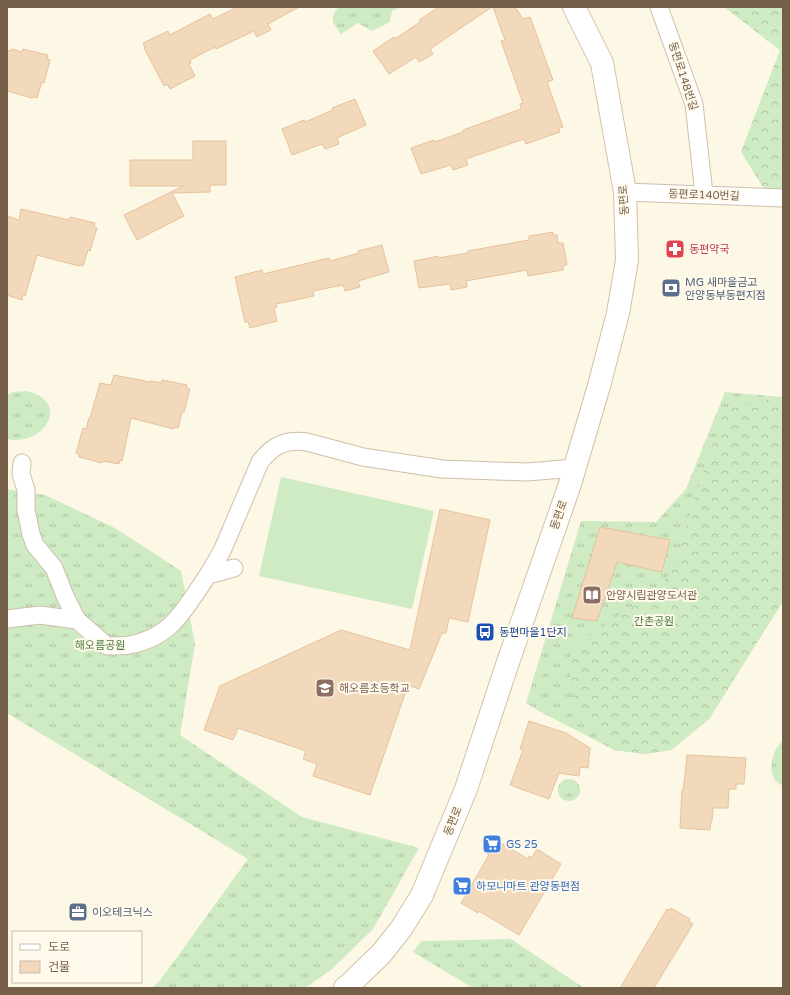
<svg xmlns="http://www.w3.org/2000/svg" width="790" height="995" font-family="'Varela Round','Noto Sans KR',sans-serif">
	<style>
		.grass { fill: url(#grass-tufts) }
		.forest { fill: url(#forest-crowns) }
		.pitch { fill: #ceebc3 }
		.building { fill: #f3d9bc; stroke: #e6c29c }
		.lines { fill: none; stroke-linecap: round; stroke-linejoin: round }
		.street-casing { stroke: #cfbfab; stroke-width: 19 }
		.secondary-casing { stroke: #d2c1a8; stroke-width: 24 }
		.street { stroke: #fff; stroke-width: 17 }
		.secondary { stroke: #fff; stroke-width: 22 }
		.labels { text-anchor: middle; dominant-baseline: central; stroke-width: 4; stroke-linejoin: round; paint-order: stroke }
		.street-label { font-size: 11px; fill: #765f49; stroke: #fffaec }
		.health-label { font-size: 11px; fill: #be3a42; stroke: #fffaec; text-anchor: start }
		.service-label { font-size: 11px; fill: #4e5e75; stroke: #fffaec; text-anchor: start }
		.education-label { font-size: 11px; fill: #785e54; stroke: #fffaec; text-anchor: start }
		.park-label { font-size: 11px; fill: #4b7c41; stroke: #fffaec }
		.transit-label { font-size: 11px; fill: #164399; stroke: #fffaec; text-anchor: start }
		.shop-label { font-size: 11px; fill: #366cbe; stroke: #fffaec; text-anchor: start }
	</style>
	<defs>
		<pattern id="grass-tufts" width="24" height="20" patternUnits="userSpaceOnUse"><rect width="24" height="20" fill="#ceebc3"/><path d="M3 7l-1-3M5 7V3M7 7l1-3M15 17l-1-3M17 17v-4M19 17l1-3" fill="none" stroke="#acc2a0"/></pattern>
		<pattern id="forest-crowns" width="20" height="18" patternUnits="userSpaceOnUse"><rect width="20" height="18" fill="#ceebc3"/><path d="M2 6a3 3 0 1 1 6 0M12 15a3 3 0 1 1 6 0" fill="none" stroke="#acc2a0"/></pattern>
	</defs>
	<rect width="100%" height="100%" fill="#fdf7e5"/>
	<!-- grass -->
	<g class="grass">
		<path d="M 339,7 L 400,7 L 392,11 L 390,22 L 372,31 L 358,23 L 341,34 C 333,23 328,18 339,7 Z"/>
		<path d="M 26,391 C 73,402 43,447 7,439 L 7,395 L 13,392 Z"/>
		<polygon points="725,392 781,397 783,395 783,601 709,719 671,750 645,754 614,750 539,711 526,703 581,521 656,522 686,489"/>
		<polygon points="7,489 45,495 115,528 181,571 195,644 180,735 302,817 419,848 373,929 331,970 305,988 152,988 159,982 248,859 7,713"/>
		<path d="M 783,741 L 783,786 C 765,779 770,751 783,741 Z"/>
		<circle cx="569" cy="790" r="11"/>
		<polygon points="511,939 584,988 473,988 413,952 421,941"/>
	</g>
	<!-- forest -->
	<g class="forest">
		<polygon points="724,7 783,7 783,194 768,195 741,152 780,50"/>
		<polygon points="783,395 783,601 709,719 671,750 645,754 614,750 574,702 570,670 570,650 618,616 656,592 674,567 693,503 725,409 781,397"/>
	</g>
	<!-- pitch -->
	<polygon class="pitch" points="281,477 434,511 412,609 259,576"/>
	<!-- building -->
	<g class="building">
		<polygon points="237,7 299,7 268,24 271,30 257,37 254,31 216,49 215,47 190,60 191,63 189,64 195,76 170,89 167,84 164,86 144,48 145,47 143,43 168,31 170,35 210,14 213,19"/>
		<polygon points="439,7 492,7 430,49 433,54 419,62 416,57 389,74 373,51 394,37 395,39 420,22 419,20"/>
		<polygon points="493,7 515,7 523,19 530,17 553,80 547,82 563,127 559,128 560,132 526,144 524,139 466,159 468,165 453,170 451,165 421,174 411,148 434,140 435,142 463,132 463,130 521,109 520,104 523,103 501,41 505,40"/>
		<polygon points="12,49 22,52 23,49 48,55 47,59 50,60 44,83 42,82 37,98 33,97 32,98 7,91 7,50 11,51"/>
		<polygon points="355,99 366,125 337,138 339,144 325,149 322,144 292,155 282,129 304,120 305,122 333,110 332,108"/>
		<polygon points="193,141 226,141 226,185 210,185 210,192 172,193 184,216 137,240 124,215 183,186 130,186 130,160 193,160"/>
		<polygon points="21,209 69,220 70,217 95,223 94,227 97,228 90,251 88,250 83,266 80,265 79,266 37,255 25,296 23,295 22,300 7,295 7,216 19,220"/>
		<polygon points="553,232 553,235 557,235 558,243 563,243 567,265 563,266 563,270 528,276 527,270 466,281 467,287 451,290 450,284 419,288 414,261 438,256 438,258 468,253 468,251 529,240 529,236"/>
		<polygon points="382,245 389,272 358,281 360,287 345,291 343,285 313,291 314,296 276,304 277,307 274,308 277,321 250,328 248,322 245,322 235,277 262,270 263,274 329,258 330,261 359,253 358,251"/>
		<polygon points="114,375 150,382 151,381 161,383 162,380 187,385 186,388 190,389 184,412 182,412 178,428 174,427 174,429 131,418 122,461 120,460 119,464 103,461 102,463 79,457 79,454 76,453 83,428 86,429 89,418 90,418 100,383 111,385"/>
		<polygon points="440,509 490,520 468,622 449,618 446,633 442,633 419,689 408,685 370,795 313,776 317,764 303,759 306,751 238,728 233,740 204,730 220,686 341,630 410,650"/>
		<polygon points="600,527 670,540 662,572 617,562 597,621 572,618"/>
		<polygon points="529,721 566,733 590,748 588,768 580,767 579,776 559,773 549,799 510,785 523,750 520,749"/>
		<polygon points="687,755 746,758 744,784 736,784 736,789 729,789 728,808 713,808 712,821 711,821 710,830 680,828 682,790 683,790 685,775"/>
		<polygon points="494,839 528,859 529,856 532,858 537,849 561,864 519,935 479,911 478,913 461,903 489,855 486,853"/>
		<polygon points="671,908 690,919 689,922 693,924 654,988 620,988 667,909 670,910"/>
	</g>
	<g class="lines">
		<!-- street casing -->
		<g class="street-casing">
			<g id="street">
				<polyline points="659,7 694,104 704,194"/>
				<polyline points="625,192 783,198"/>
				<polyline points="22,463 21,474 26,490 26,510 31,534 35,545 54,568 65,596 77,620"/>
				<path d="M 208,575 L 222,551 L 260,462 C 273,445 286,439 307,442 L 363,457 L 442,469 L 527,472 L 575,468"/>
				<path d="M 7,619 L 40,615 L 77,620 L 107,646 C 114,646 122,646 129,645 C 173,637 185,608 208,575 L 234,568"/>
			</g>
		</g>
		<!-- secondary casing -->
		<g class="secondary-casing">
			<polyline id="secondary" points="345,988 351,983 381,954 401,929 422,895 466,789 507,665 570,484 599,386 618,313 627,260 625,192 602,63 574,7"/>
		</g>
		<!-- street -->
		<use href="#street" class="street"/>
		<!-- secondary -->
		<use href="#secondary" class="secondary"/>
	</g>
	<!-- icons -->
	<defs>
		<g id="pharmacy-square" transform="scale(1)"><rect x="-9" y="-9" width="18" height="18" rx="4" fill="#e0444e" stroke="#fffaec"/><path d="M-2-6h4v4h4v4h-4v4h-4v-4h-4v-4h4Z" fill="#fff"/></g>
		<g id="bank-square" transform="scale(1)"><rect x="-9" y="-9" width="18" height="18" rx="4" fill="#5c6f8a" stroke="#fffaec"/><path d="M-6-4H6V4H-6ZM0-2.3a2.3 2.3 0 1 0 0 4.6a2.3 2.3 0 1 0 0-4.6Z" fill="#fff"/></g>
		<g id="library-square" transform="scale(1)"><rect x="-9" y="-9" width="18" height="18" rx="4" fill="#8d6e63" stroke="#fffaec"/><path d="M-6-4Q-3-5.5-.7-3.5V5Q-3 3-6 4ZM6-4Q3-5.5 .7-3.5V5Q3 3 6 4Z" fill="#fff"/></g>
		<g id="bus-square" transform="scale(1)"><rect x="-9" y="-9" width="18" height="18" rx="4" fill="#1a4fb4" stroke="#fffaec"/><path d="M-5-6H5V4H4V6H2V4H-2V6H-4V4H-5ZM-3.5-4V0h7V-4ZM-3.5 1.2v1.5H-2V1.2ZM2 1.2v1.5H3.5V1.2Z" fill="#fff"/></g>
		<g id="school-square" transform="scale(1)"><rect x="-9" y="-9" width="18" height="18" rx="4" fill="#8d6e63" stroke="#fffaec"/><path d="M0-5L7-2L0 1L-7-2ZM-4 1L0 2.5L4 1V4Q0 6-4 4Z" fill="#fff"/></g>
		<g id="supermarket-square" transform="scale(1)"><rect x="-9" y="-9" width="18" height="18" rx="4" fill="#3f7fe0" stroke="#fffaec"/><path d="M-6-5.5h2.5l.6 2H6L4.5 2H-2.5L-4.4-4H-6ZM-1.5 3.2a1.3 1.3 0 1 0 .1 0ZM3 3.2a1.3 1.3 0 1 0 .1 0Z" fill="#fff"/></g>
		<g id="office-square" transform="scale(1)"><rect x="-9" y="-9" width="18" height="18" rx="4" fill="#5c6f8a" stroke="#fffaec"/><path d="M-6-3h4V-5.5h4V-3h4V5H-6ZM-1-4.5V-3h2v-1.5ZM-6 0V1H6V0Z" fill="#fff"/></g>
	</defs>
	<g fill-rule="evenodd">
		<use href="#pharmacy-square" x="675" y="249"/>
		<use href="#bank-square" x="671" y="288"/>
		<use href="#library-square" x="592" y="595"/>
		<use href="#bus-square" x="485" y="632"/>
		<use href="#school-square" x="325" y="688"/>
		<use href="#supermarket-square" x="492" y="844"/>
		<use href="#supermarket-square" x="462" y="886"/>
		<use href="#office-square" x="78" y="912"/>
	</g>
	<g class="labels">
		<!-- street labels -->
		<g class="street-label">
			<text transform="translate(683 76) rotate(72)">동편로148번길</text>
			<text transform="translate(704 195) rotate(2)">동편로140번길</text>
			<text transform="translate(624 200) rotate(-94)">동편로</text>
			<text transform="translate(559 515) rotate(-71)">동편로</text>
			<text transform="translate(453 821) rotate(-68)">동편로</text>
		</g>
		<!-- health labels -->
		<g class="health-label">
			<text x="689" y="249">동편약국</text>
		</g>
		<!-- service labels -->
		<g class="service-label">
			<text x="685" y="282">MG 새마을금고<tspan x="685" dy="13">안양동부동편지점</tspan></text>
			<text x="92" y="912">이오테크닉스</text>
		</g>
		<!-- education labels -->
		<g class="education-label">
			<text x="606" y="595">안양시립관양도서관</text>
			<text x="339" y="688">해오름초등학교</text>
		</g>
		<!-- park labels -->
		<g class="park-label">
			<text x="654" y="621">간촌공원</text>
			<text x="100" y="645">해오름공원</text>
		</g>
		<!-- transit labels -->
		<g class="transit-label">
			<text x="499" y="632">동편마을1단지</text>
		</g>
		<!-- shop labels -->
		<g class="shop-label">
			<text x="506" y="844">GS 25</text>
			<text x="476" y="886">하모니마트 관양동편점</text>
		</g>
	</g>
	<!-- border -->
	<rect width="790" height="995" fill="none" stroke="#765f49" stroke-width="16"/>
	<!-- legend -->
	<rect x="12" y="931" width="130" height="52" fill="#fffaec" stroke="#c8bcab"/>
	<rect x="20" y="944" width="20" height="6" fill="#ffffff" stroke="#c8bcab"/>
	<text x="48" y="951" font-size="12" fill="#765f49">도로</text>
	<rect x="20" y="961" width="20" height="12" fill="#f3d9bc" stroke="#c8bcab"/>
	<text x="48" y="971" font-size="12" fill="#765f49">건물</text>
</svg>
